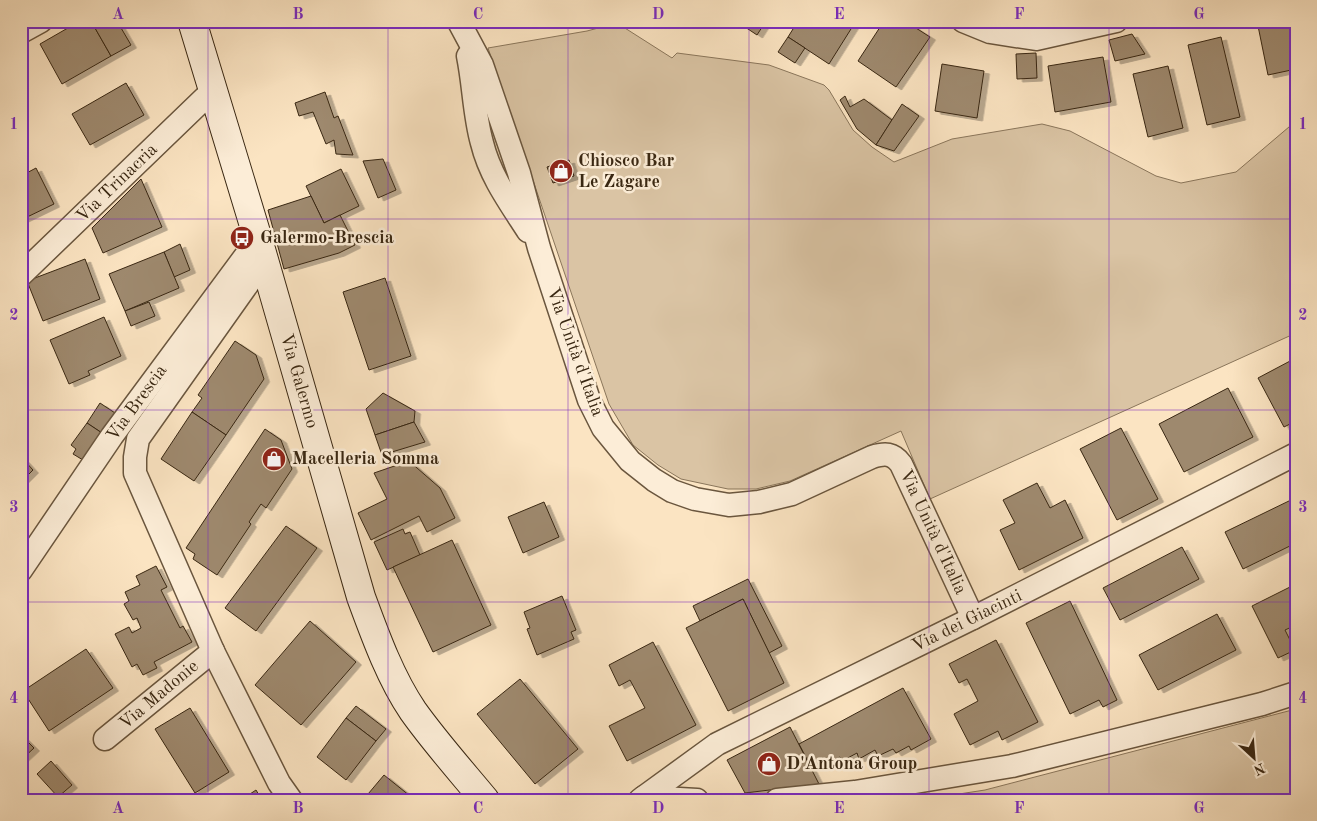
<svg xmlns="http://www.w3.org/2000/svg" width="1317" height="821" font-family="'Old Standard TT',serif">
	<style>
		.green { fill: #dac4a4; stroke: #8a765b }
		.building { fill: #9e896e; stroke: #392712; filter: url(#shadow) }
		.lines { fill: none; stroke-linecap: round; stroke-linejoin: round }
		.minor-casing { stroke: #6a563e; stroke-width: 25 }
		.secondary-casing { stroke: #392712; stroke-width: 30 }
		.minor { stroke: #fcedd7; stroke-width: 22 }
		.secondary { stroke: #fcedd7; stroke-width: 28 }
		.grid { fill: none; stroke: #7b2cbf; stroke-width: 1; stroke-opacity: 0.55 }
		.labels { text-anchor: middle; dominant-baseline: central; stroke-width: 5; stroke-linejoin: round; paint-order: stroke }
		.poi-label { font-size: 18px; font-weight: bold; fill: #392712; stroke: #fcedd7; text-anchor: start }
		.street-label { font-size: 18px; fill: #392712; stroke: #fcedd7 }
		.neatline { fill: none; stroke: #7b2cbf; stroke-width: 2 }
		.grid-label { font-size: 16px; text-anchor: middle; font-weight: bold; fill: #7b2cbf }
	</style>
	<defs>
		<filter id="shadow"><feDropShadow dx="5.5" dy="3" stdDeviation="0" flood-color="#0004"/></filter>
	</defs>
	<rect width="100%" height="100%" fill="#fbe4c2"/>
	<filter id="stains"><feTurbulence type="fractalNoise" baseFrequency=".004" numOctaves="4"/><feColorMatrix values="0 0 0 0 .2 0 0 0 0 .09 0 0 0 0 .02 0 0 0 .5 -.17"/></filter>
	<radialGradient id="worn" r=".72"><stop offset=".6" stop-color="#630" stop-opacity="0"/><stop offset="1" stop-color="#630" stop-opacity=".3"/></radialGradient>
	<!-- green -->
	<g class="green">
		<polygon points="617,23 672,58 677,53 769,65 824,85 829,90 853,130 872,147 894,162 952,139 1042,124 1070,131 1156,176 1181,183 1236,172 1296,121 1296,333 930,499 901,431 790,481 756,489 728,489 681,479 658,465 633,445 609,404 488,48 587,31"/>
		<polygon points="1296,709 1296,800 920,800 985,790"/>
	</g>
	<!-- building -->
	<g class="building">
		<polygon points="80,21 91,21 111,56 62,84 40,44"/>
		<polygon points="91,21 117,21 131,45 111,56"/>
		<polygon points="736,21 766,21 757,35"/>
		<polygon points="798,21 856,21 829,64 788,37"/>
		<polygon points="884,21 905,21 930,37 896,87 858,61"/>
		<polygon points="1257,21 1292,21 1294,28 1296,27 1296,69 1268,75"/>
		<polygon points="1132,34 1145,54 1115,61 1109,40"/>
		<polygon points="788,37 805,48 795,63 778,52"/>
		<polygon points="1221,37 1240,117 1207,125 1188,45"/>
		<polygon points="1036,53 1037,78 1017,79 1016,54"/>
		<polygon points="1103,57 1111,102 1055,112 1048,66"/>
		<polygon points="942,64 984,71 977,118 935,111"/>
		<polygon points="1168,66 1183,128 1148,137 1133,74"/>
		<polygon points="126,83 144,115 90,145 72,114"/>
		<polygon points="325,92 334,118 338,116 353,155 336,154 334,140 326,144 313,112 299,116 295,103"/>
		<polygon points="845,96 850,107 864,99 892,120 876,145 857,129 840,100"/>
		<polygon points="902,104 919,116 894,151 876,145"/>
		<polygon points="383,159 396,190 378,198 363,161"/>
		<polygon points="569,160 574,176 553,183 547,167"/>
		<polygon points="36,168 54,204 21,220 21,176"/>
		<polygon points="341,169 359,206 324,223 306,186"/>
		<polygon points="141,179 162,227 103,253 92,228"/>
		<polygon points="311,196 324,223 340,215 355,245 339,253 284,269 268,210"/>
		<polygon points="180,244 190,270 174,277 164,252"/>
		<polygon points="164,252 179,288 125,311 109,274"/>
		<polygon points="85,259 100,299 43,321 27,281"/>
		<polygon points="385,278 411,356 369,370 343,292"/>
		<polygon points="149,302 155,316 131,326 125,311"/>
		<polygon points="104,317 121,356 88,371 90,375 69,384 50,340"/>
		<polygon points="235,341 256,355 264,379 226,435 192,412 202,398 198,395"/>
		<polygon points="1292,360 1296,367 1296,421 1284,427 1258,378"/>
		<polygon points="1228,388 1253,437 1184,472 1159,424"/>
		<polygon points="383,393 415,411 414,422 375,435 366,409"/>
		<polygon points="100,403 115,413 102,433 87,423"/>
		<polygon points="192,412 226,435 194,481 161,459"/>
		<polygon points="414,422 425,442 382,455 375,435"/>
		<polygon points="87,423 102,433 83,460 73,454 76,449 71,445"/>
		<polygon points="1121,428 1158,499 1117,520 1080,449"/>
		<polygon points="265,429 281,440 292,469 266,508 261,504 249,522 251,524 217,575 193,559 195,554 186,548"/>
		<polygon points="23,459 33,470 23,480 21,477 21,461"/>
		<polygon points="409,461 440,488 455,518 427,532 419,516 371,540 358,513 387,499 374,473"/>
		<polygon points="1037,483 1050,508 1065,500 1083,538 1019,570 1000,530 1015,523 1003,500"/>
		<polygon points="1293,499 1296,505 1296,514 1294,515 1296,518 1296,543 1243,569 1225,532"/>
		<polygon points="544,502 559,537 523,553 508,517"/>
		<polygon points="286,526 317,548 256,631 225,608"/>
		<polygon points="403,529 405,534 410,532 420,555 387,570 374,542"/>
		<polygon points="452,540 491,625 433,652 393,567"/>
		<polygon points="1182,547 1199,579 1120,620 1103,588"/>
		<polygon points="156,566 167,587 161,590 180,628 183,626 192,642 154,662 157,668 143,675 137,664 132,667 115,634 129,627 132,633 141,628 137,618 133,620 124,604 129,601 125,592 140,585 136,576"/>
		<polygon points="748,579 782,646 769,653 743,599 700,621 693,606"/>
		<polygon points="1296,584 1296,625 1285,630 1295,650 1278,658 1252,606"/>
		<polygon points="562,596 576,630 571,632 574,639 537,655 527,629 530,628 524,612"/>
		<polygon points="743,599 784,683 728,711 686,628"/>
		<polygon points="1070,601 1117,700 1103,707 1099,700 1070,714 1026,623"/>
		<polygon points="1217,614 1236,650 1158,690 1139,655"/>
		<polygon points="310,621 356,662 301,725 255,685"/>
		<polygon points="996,640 1038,722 1002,740 998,731 970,745 954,714 978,701 967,679 959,683 949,664"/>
		<polygon points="653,642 696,725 627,761 609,726 645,708 630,680 619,686 609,665"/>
		<polygon points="86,649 113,688 49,731 23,691"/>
		<polygon points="520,679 578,749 535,784 477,714"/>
		<polygon points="903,688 931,739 911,750 909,746 896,753 893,749 878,756 875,750 859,759 857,753 842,761 840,757 823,765 822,762 811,767 799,744"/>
		<polygon points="356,706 386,729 376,741 346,718"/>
		<polygon points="190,708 229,772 195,793 155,729"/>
		<polygon points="346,718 376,741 346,780 317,757"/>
		<polygon points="790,727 819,784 745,793 727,760"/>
		<polygon points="22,736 34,748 21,760 21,737"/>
		<polygon points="51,761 72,785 58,797 37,774"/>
		<polygon points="384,775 415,800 363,800"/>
		<polygon points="256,790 262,800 241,800"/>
	</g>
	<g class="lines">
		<!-- minor casing -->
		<g class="minor-casing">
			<g id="minor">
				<polyline points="963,21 990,32 1036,39 1116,21"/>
				<path d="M 459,22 L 482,65 L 519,173 L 539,248 L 589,400 L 603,428 L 630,461 L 654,480 L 672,491 L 695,499 L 729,505 L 759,502 L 792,494 L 872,457 C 885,453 893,453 901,464 L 973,618"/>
				<polyline points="21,32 41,21"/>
				<path d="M 468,56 C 474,85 474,115 482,143 C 490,176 510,203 528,231"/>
				<polyline points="264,261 138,439 135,457 135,473 213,651 279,783 291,800"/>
				<polyline points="21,275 213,90"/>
				<polyline points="21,570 112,436 258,239"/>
				<polyline points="105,739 213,651"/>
				<polyline points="644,797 697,800"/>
				<polyline points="640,800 717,744 973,618 1296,454"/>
				<polyline points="777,800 855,792 1012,766 1262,704 1296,693"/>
			</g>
		</g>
		<!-- secondary casing -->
		<g class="secondary-casing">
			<path id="secondary" d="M 192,21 L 258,239 L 361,597 C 375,635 390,677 413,711 C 435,742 461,771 485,800"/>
		</g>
		<!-- minor -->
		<use href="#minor" class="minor"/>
		<!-- secondary -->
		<use href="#secondary" class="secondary"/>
	</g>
	<!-- grid -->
	<path class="grid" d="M 208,21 L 208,800M 388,21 L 388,800M 568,21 L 568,800M 749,21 L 749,800M 929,21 L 929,800M 1109,21 L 1109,800M 21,219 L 1296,219M 21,410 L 1296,410M 21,602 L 1296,602"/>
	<!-- icons -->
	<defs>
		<g id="shop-disc" transform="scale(1.25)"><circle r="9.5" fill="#8f2418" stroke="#fcedd7"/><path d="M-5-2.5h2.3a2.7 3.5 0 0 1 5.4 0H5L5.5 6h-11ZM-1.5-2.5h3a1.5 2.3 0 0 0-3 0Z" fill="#fff"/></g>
		<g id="bus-disc" transform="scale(1.25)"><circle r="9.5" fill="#8f2418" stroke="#fcedd7"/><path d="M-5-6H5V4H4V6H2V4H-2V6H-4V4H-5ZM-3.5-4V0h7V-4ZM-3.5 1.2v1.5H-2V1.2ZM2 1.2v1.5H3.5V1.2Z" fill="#fff"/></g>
	</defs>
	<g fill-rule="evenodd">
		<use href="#shop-disc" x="561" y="171"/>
		<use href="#bus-disc" x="242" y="238"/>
		<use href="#shop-disc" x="274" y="459"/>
		<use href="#shop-disc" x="769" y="764"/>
	</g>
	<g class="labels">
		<!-- poi labels -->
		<g class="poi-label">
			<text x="578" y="161">Chiosco Bar<tspan x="578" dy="21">Le Zagare</tspan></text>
			<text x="260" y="238">Galermo-Brescia</text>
			<text x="292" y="459">Macelleria Somma</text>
			<text x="786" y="764">D'Antona Group</text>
		</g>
		<!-- street labels -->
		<g class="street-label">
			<text transform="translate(117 183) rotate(-44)">Via Trinacria</text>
			<text transform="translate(575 352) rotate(70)">Via Unità d'Italia</text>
			<text transform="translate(299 381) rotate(74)">Via Galermo</text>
			<text transform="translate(137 403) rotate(-54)">Via Brescia</text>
			<text transform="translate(933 532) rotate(65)">Via Unità d'Italia</text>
			<text transform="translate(967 621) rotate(-26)">Via dei Giacinti</text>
			<text transform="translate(159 695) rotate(-40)">Via Madonie</text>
		</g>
	</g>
	<!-- margin -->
	<rect width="1317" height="821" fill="none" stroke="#fbe4c2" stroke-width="55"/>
	<!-- north arrow -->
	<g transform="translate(1254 758) rotate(154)" stroke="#fcedd7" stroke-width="4" paint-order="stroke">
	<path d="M0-4L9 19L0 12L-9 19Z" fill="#392712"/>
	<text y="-8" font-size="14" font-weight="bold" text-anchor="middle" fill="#392712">N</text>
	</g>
	<rect x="28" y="28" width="1262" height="766" class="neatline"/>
	<g class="grid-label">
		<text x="118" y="19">A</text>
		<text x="298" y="19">B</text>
		<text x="478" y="19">C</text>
		<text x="658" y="19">D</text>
		<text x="839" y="19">E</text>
		<text x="1019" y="19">F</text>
		<text x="1199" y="19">G</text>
		<text x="14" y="129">1</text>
		<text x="1303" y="129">1</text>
		<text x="14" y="320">2</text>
		<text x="1303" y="320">2</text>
		<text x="14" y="512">3</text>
		<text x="1303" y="512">3</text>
		<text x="14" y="703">4</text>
		<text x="1303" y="703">4</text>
		<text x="118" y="813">A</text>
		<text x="298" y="813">B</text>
		<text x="478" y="813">C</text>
		<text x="658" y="813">D</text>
		<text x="839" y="813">E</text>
		<text x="1019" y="813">F</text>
		<text x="1199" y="813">G</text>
	</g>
	<rect width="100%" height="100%" filter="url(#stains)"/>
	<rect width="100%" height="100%" fill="url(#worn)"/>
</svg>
